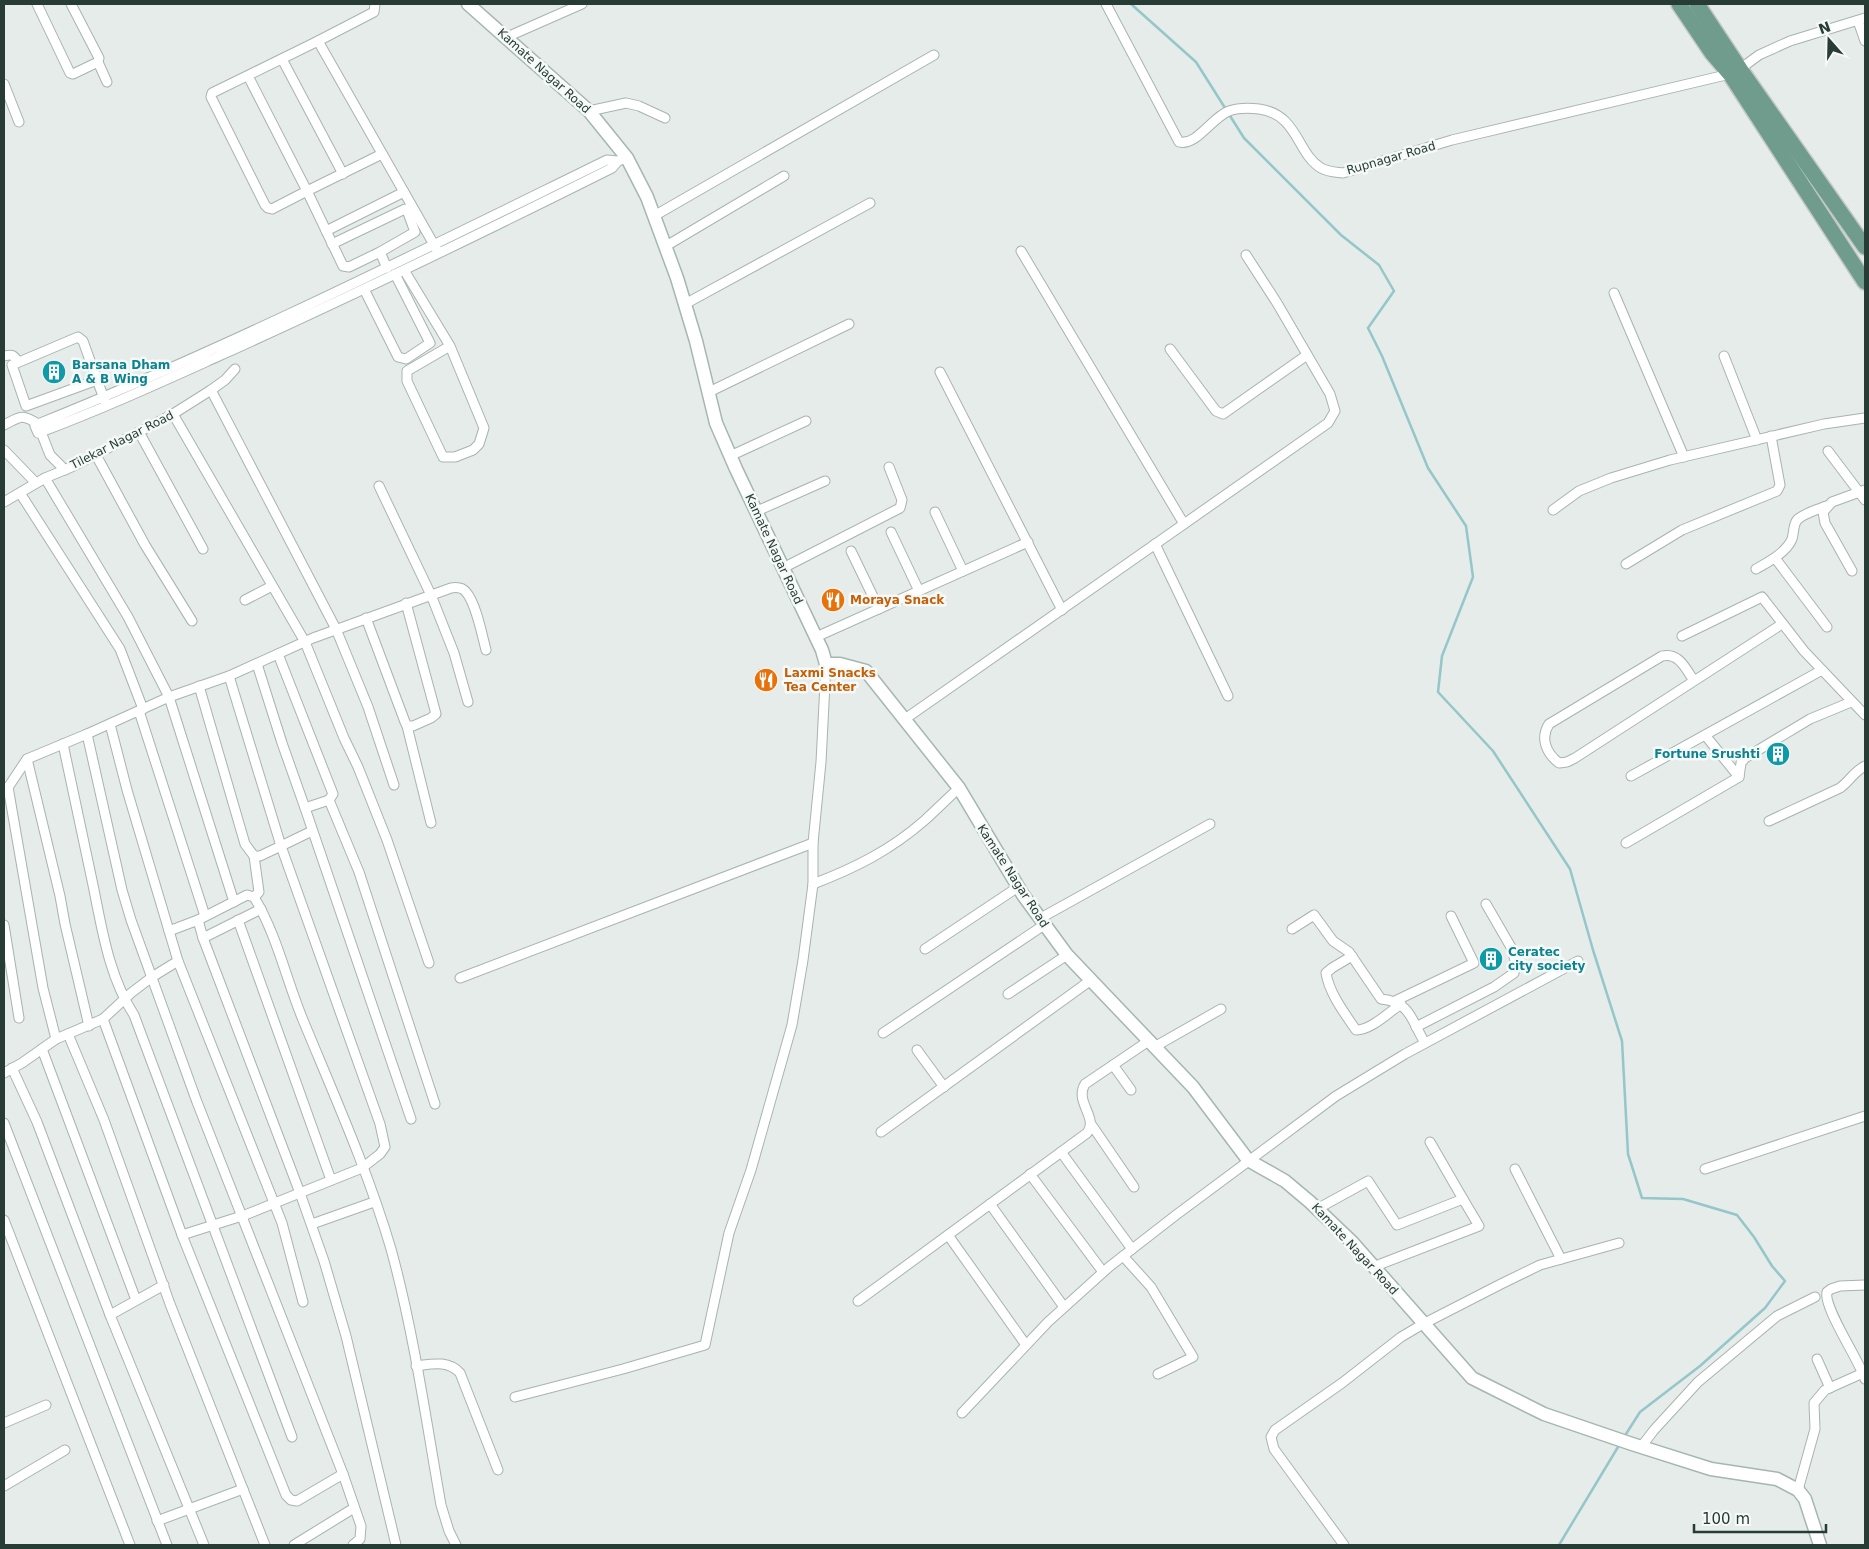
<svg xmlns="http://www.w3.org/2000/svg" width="1869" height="1549" font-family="'DejaVu Sans',sans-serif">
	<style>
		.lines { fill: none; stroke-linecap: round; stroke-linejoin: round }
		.stream { stroke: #94c6ca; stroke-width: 2.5 }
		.street-casing { stroke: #a8b4af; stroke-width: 11 }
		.secondary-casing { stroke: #a5b7af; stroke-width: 15 }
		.primary-casing { stroke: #c2c8c6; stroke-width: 18 }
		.street { stroke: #fff; stroke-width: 9 }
		.secondary { stroke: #fff; stroke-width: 12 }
		.primary { stroke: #6f9c8d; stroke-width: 15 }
		.labels { text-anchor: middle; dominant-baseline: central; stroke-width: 5; stroke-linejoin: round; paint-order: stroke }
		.street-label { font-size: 12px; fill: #263c35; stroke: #f5f9f7 }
		.culture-label { font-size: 12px; font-weight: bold; fill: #0d838f; stroke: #f5f9f7; text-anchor: start }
		.food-label { font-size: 12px; font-weight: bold; fill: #c56008; stroke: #f5f9f7; text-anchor: start }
	</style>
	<rect width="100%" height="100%" fill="#e5ece9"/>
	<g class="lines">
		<!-- stream -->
		<g class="stream">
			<polyline points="1131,4 1196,62 1244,138 1341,235 1379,265 1394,291 1368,328 1382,356 1428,468 1466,526 1473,577 1442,656 1438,692 1493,751 1570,869 1593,950 1622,1041 1628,1154 1642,1198 1683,1199 1737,1215 1754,1237 1772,1266 1785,1281 1765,1308 1700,1366 1640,1412 1626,1434"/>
			<polyline points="1559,1545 1618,1447"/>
		</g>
		<!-- street casing -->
		<g class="street-casing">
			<g id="street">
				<polyline points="37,4 70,73 73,74 98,62 99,58 71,4"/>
				<polyline points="375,4 374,12 318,41 437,250"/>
				<path d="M 1106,4 L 1179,142 C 1197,146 1211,118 1229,111 C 1238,108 1250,108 1259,109 C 1298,114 1297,154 1321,168 C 1328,172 1335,172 1343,173 L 1452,140 L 1730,74"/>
				<polyline points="1858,21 1865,41"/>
				<polyline points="507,37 582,4"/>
				<polyline points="282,59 343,174"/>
				<polyline points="98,62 107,82"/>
				<polyline points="1740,69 1759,55 1790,41 1865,18"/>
				<polyline points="248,76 307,191 272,209 268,208 265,205 211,97 212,93 318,41"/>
				<polyline points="4,84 19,122"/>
				<polyline points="589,111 626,103 639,106 665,118"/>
				<polyline points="382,154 307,191 343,266 349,267 380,252 387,268"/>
				<path d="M 618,161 L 612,168 C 482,233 352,296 219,356 C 159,383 100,410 38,433 L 35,426 L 38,424 C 232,346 419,252 607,160 L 618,161 L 627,158"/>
				<polyline points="654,216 934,55"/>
				<polyline points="326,231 404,192"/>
				<polyline points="332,244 405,209 407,210 415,232 380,252"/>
				<polyline points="666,246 784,176"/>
				<polyline points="404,270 450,346 484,428 479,444 473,450 455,457 443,457 407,381 407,371 450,346"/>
				<polyline points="364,289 398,357 406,359 430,343 395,274"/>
				<polyline points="1614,293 1684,457"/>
				<polyline points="685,304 870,203"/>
				<polyline points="1170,349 1216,411 1223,414 1307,355"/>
				<path d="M 4,356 C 12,354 14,355 18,362"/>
				<polyline points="1724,356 1757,440"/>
				<polyline points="940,372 1062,610"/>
				<polyline points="97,380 83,341 78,337 12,365 26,406 97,380 105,401"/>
				<polyline points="211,390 336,629 368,707 394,785"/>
				<polyline points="709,392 849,324"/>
				<polyline points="173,414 305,642 344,738 358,767 387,840 429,963"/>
				<path d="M 4,425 C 20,417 21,413 38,424"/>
				<polyline points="41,432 50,455 65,470"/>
				<polyline points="139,432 203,549"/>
				<polyline points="4,450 36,483"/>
				<polyline points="1828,451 1865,500"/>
				<polyline points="96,455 145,545 192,621"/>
				<polyline points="730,456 806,421"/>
				<polyline points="45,478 128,617 169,697 234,902"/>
				<polyline points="379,486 431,595 454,653 468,702"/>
				<polyline points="20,493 120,649 143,709"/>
				<polyline points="4,502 45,478 74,466 173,414 211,390 225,380 235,369"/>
				<polyline points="1553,510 1579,491 1611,478 1670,460 1824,424 1865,418"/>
				<polyline points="757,511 825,481"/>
				<polyline points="935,512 963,571"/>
				<polyline points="1184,524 1328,423 1335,411 1330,394 1277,303 1246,255"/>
				<polyline points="891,532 919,591"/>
				<polyline points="1155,544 1228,696"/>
				<polyline points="851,551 879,609"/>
				<polyline points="1775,558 1827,627"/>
				<polyline points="1626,564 1682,530 1777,491 1780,485 1771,436"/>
				<polyline points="783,568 900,508 902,500 889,467"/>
				<path d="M 1756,569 C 1768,562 1786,553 1792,539 C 1794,533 1793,525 1797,520 C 1804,513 1817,510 1826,506"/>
				<polyline points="1852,571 1825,523 1823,512 1832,502 1865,490"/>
				<polyline points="245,600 272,586"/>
				<polyline points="366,618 405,722 407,726 413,726 431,718 436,714 406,603"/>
				<polyline points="1682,636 1762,597 1804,651 1865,715"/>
				<polyline points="816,637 1028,542"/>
				<polyline points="278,654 333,794 329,800"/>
				<polyline points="257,664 282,743 305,808 329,800 359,872 435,1104"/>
				<path d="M 1694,681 C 1686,669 1679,652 1662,656 L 1549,724 C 1540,738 1546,753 1559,763 L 1567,762 L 1575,758 L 1782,624"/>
				<polyline points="199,686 245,844 254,856 260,856 281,846 229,676"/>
				<polyline points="139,711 205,916"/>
				<polyline points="905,719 1184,524 1021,251"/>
				<polyline points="407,726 431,823"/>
				<polyline points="1705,735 1739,777"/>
				<path d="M 63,744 C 73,791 83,838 93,885 C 102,929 109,977 134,1015 L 292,1437"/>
				<polyline points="27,759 60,896 65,924 89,1026"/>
				<polyline points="1631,776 1822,670"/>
				<polyline points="8,787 43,988 56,1039"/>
				<polyline points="5,792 27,759 87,734"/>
				<polyline points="305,808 411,1119"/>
				<path d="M 1769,821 L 1840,788 C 1850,781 1853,772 1865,766"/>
				<polyline points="1626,843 1739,777 1741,763 1745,758 1810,719 1851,702"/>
				<polyline points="254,856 259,892 254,897"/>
				<path d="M 813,884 C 855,868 891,850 925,820 C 936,810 947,799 959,788"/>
				<polyline points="1039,919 1210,824"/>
				<polyline points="198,920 203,938 261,909"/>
				<polyline points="238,920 331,1180"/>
				<polyline points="4,925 19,1018"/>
				<path d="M 1292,929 L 1314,915 L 1333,941 L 1349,952 L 1381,999 C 1411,1002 1411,1020 1425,1043"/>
				<path d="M 169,931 L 198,920 L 247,895 L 254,897 C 277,935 286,979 303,1020 C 334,1095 368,1171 391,1249 C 414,1333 426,1420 441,1505 L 449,1531 L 456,1545"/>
				<polyline points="203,938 300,1193 324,1261 346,1336 396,1545"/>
				<polyline points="925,949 1018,887"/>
				<path d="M 1352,956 L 1332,968 L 1326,973 C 1329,993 1345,1014 1356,1030 C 1371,1030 1388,1013 1401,1004"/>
				<polyline points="178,961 282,1223 303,1302"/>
				<polyline points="460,978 813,843"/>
				<polyline points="1008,994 1067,955"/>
				<polyline points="1395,1001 1474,963 1451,916"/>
				<polyline points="103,1019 182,1235 245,1215 362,1168 380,1154 385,1147 380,1124 281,846 312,831"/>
				<polyline points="1416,1027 1494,987 1514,973 1516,964 1512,949 1486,904"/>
				<polyline points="883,1033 1044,925"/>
				<polyline points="68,1034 104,1120 170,1304 265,1545"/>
				<polyline points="1156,1046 1221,1009"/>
				<polyline points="42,1049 136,1300"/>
				<polyline points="917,1050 944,1087"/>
				<polyline points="1113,1065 1131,1090"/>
				<polyline points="12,1068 37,1122 110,1315 204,1545"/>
				<polyline points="4,1073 22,1063 56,1039 103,1019 131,993 152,977 178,961 127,790 110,724"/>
				<polyline points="4,1123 167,1545"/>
				<polyline points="1091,1124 1134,1187"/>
				<polyline points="881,1132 1091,980"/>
				<polyline points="1061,1152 1132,1249"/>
				<polyline points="1515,1169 1561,1259"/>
				<polyline points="1705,1169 1865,1116"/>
				<polyline points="1030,1174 1103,1272"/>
				<polyline points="990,1204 1064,1307"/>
				<polyline points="1317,1209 1368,1181 1397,1225 1463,1199 1430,1142"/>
				<polyline points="4,1220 130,1545"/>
				<polyline points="312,1224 374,1202"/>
				<polyline points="182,1235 286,1495 291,1500 297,1501 343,1474"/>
				<polyline points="948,1235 1026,1345"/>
				<polyline points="1123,1256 1151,1287 1193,1357 1158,1374"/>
				<polyline points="1373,1267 1479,1226 1463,1199"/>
				<path d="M 1865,1285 L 1840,1286 L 1831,1289 L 1827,1292 C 1823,1307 1859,1360 1865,1379"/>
				<path d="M 858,1301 L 1087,1133 C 1099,1118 1074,1102 1085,1084 L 1150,1040"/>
				<polyline points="110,1315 164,1285"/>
				<polyline points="1817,1359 1830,1388"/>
				<path d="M 416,1366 C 432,1364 448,1360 460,1373 L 498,1470"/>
				<polyline points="515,1397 623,1369 705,1345 729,1233 751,1170 792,1025 803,960 813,884 813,843 821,762 826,664"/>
				<polyline points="962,1413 1048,1322 1109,1267 1176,1215 1336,1096 1405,1054 1578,961"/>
				<polyline points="4,1423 46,1405"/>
				<polyline points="1641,1447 1654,1430 1698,1382 1777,1316 1815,1297"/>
				<polyline points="4,1486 65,1450"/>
				<polyline points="1798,1490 1815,1429 1814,1403 1825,1390 1863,1373"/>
				<polyline points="157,1521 243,1489"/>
				<polyline points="294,1545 354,1508"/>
				<path d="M 353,1545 L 360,1539 L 361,1526 L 343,1474 L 197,1102 L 131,920 L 122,890 L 87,734 L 169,697 L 229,676 L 313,638 L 451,588 C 457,587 462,587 466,592 C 476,603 482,635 486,650"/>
				<polyline points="1344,1545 1274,1449 1271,1437 1275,1430 1342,1383 1401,1337 1423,1324 1501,1284 1540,1265 1619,1243"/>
			</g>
		</g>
		<!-- secondary casing -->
		<g class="secondary-casing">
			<polyline id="secondary" points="468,4 589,111 627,158 647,197 677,278 696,341 716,423 736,469 822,650 826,664 840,664 866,671 959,788 1023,895 1067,955 1193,1087 1248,1160 1285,1181 1310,1202 1352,1242 1472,1378 1544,1414 1632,1444 1711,1469 1777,1479 1798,1490 1805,1499 1820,1545"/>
		</g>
		<!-- primary casing -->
		<g class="primary-casing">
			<g id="primary">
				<polyline points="1679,4 1712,53 1730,74 1865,282"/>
				<polyline points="1697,4 1740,69 1865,247"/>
			</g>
		</g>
		<!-- street -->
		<use href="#street" class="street"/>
		<!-- secondary -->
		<use href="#secondary" class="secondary"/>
		<!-- primary -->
		<use href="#primary" class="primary"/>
	</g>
	<!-- icons -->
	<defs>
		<g id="building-disc" transform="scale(1.25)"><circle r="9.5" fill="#0f9aa8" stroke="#f5f9f7"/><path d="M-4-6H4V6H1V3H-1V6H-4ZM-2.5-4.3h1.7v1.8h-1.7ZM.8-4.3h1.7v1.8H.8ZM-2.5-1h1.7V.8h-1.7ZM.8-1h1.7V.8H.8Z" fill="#fff"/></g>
		<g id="restaurant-disc" transform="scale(1.25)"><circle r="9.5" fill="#e8710a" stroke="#f5f9f7"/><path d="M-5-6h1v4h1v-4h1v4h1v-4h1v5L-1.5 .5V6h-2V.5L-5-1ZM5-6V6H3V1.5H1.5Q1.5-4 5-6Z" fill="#fff"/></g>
	</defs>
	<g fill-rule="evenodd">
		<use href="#building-disc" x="54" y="372"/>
		<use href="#restaurant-disc" x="833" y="600"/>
		<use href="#restaurant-disc" x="766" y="680"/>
		<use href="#building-disc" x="1778" y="754"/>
		<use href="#building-disc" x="1491" y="959"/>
	</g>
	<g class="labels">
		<!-- street labels -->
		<g class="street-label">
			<text transform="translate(544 71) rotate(42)">Kamate Nagar Road</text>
			<text transform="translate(1391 158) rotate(-16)">Rupnagar Road</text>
			<text transform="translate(122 440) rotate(-27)">Tilekar Nagar Road</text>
			<text transform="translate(774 549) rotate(65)">Kamate Nagar Road</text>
			<text transform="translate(1013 876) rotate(57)">Kamate Nagar Road</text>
			<text transform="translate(1355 1249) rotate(47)">Kamate Nagar Road</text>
		</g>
		<!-- culture labels -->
		<g class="culture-label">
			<text x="72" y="365">Barsana Dham<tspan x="72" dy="14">A &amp; B Wing</tspan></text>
			<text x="1760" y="754" text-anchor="end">Fortune Srushti</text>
			<text x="1508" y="952">Ceratec<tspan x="1508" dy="14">city society</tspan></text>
		</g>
		<!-- food labels -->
		<g class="food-label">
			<text x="850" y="600">Moraya Snack</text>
			<text x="784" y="673">Laxmi Snacks<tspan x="784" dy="14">Tea Center</tspan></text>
		</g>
	</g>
	<!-- border -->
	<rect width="1869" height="1549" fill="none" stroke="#263c35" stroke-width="10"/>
	<!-- north arrow -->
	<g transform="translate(1829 40) rotate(340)" stroke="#f5f9f7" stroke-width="4" paint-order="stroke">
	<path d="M0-4L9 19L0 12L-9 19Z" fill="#263c35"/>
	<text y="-8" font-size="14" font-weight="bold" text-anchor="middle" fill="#263c35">N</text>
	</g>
	<!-- scale -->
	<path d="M1694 1524v8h132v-8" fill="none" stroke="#263c35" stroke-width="2.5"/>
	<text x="1702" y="1524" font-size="15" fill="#263c35" stroke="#f5f9f7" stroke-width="4" paint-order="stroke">100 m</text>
</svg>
